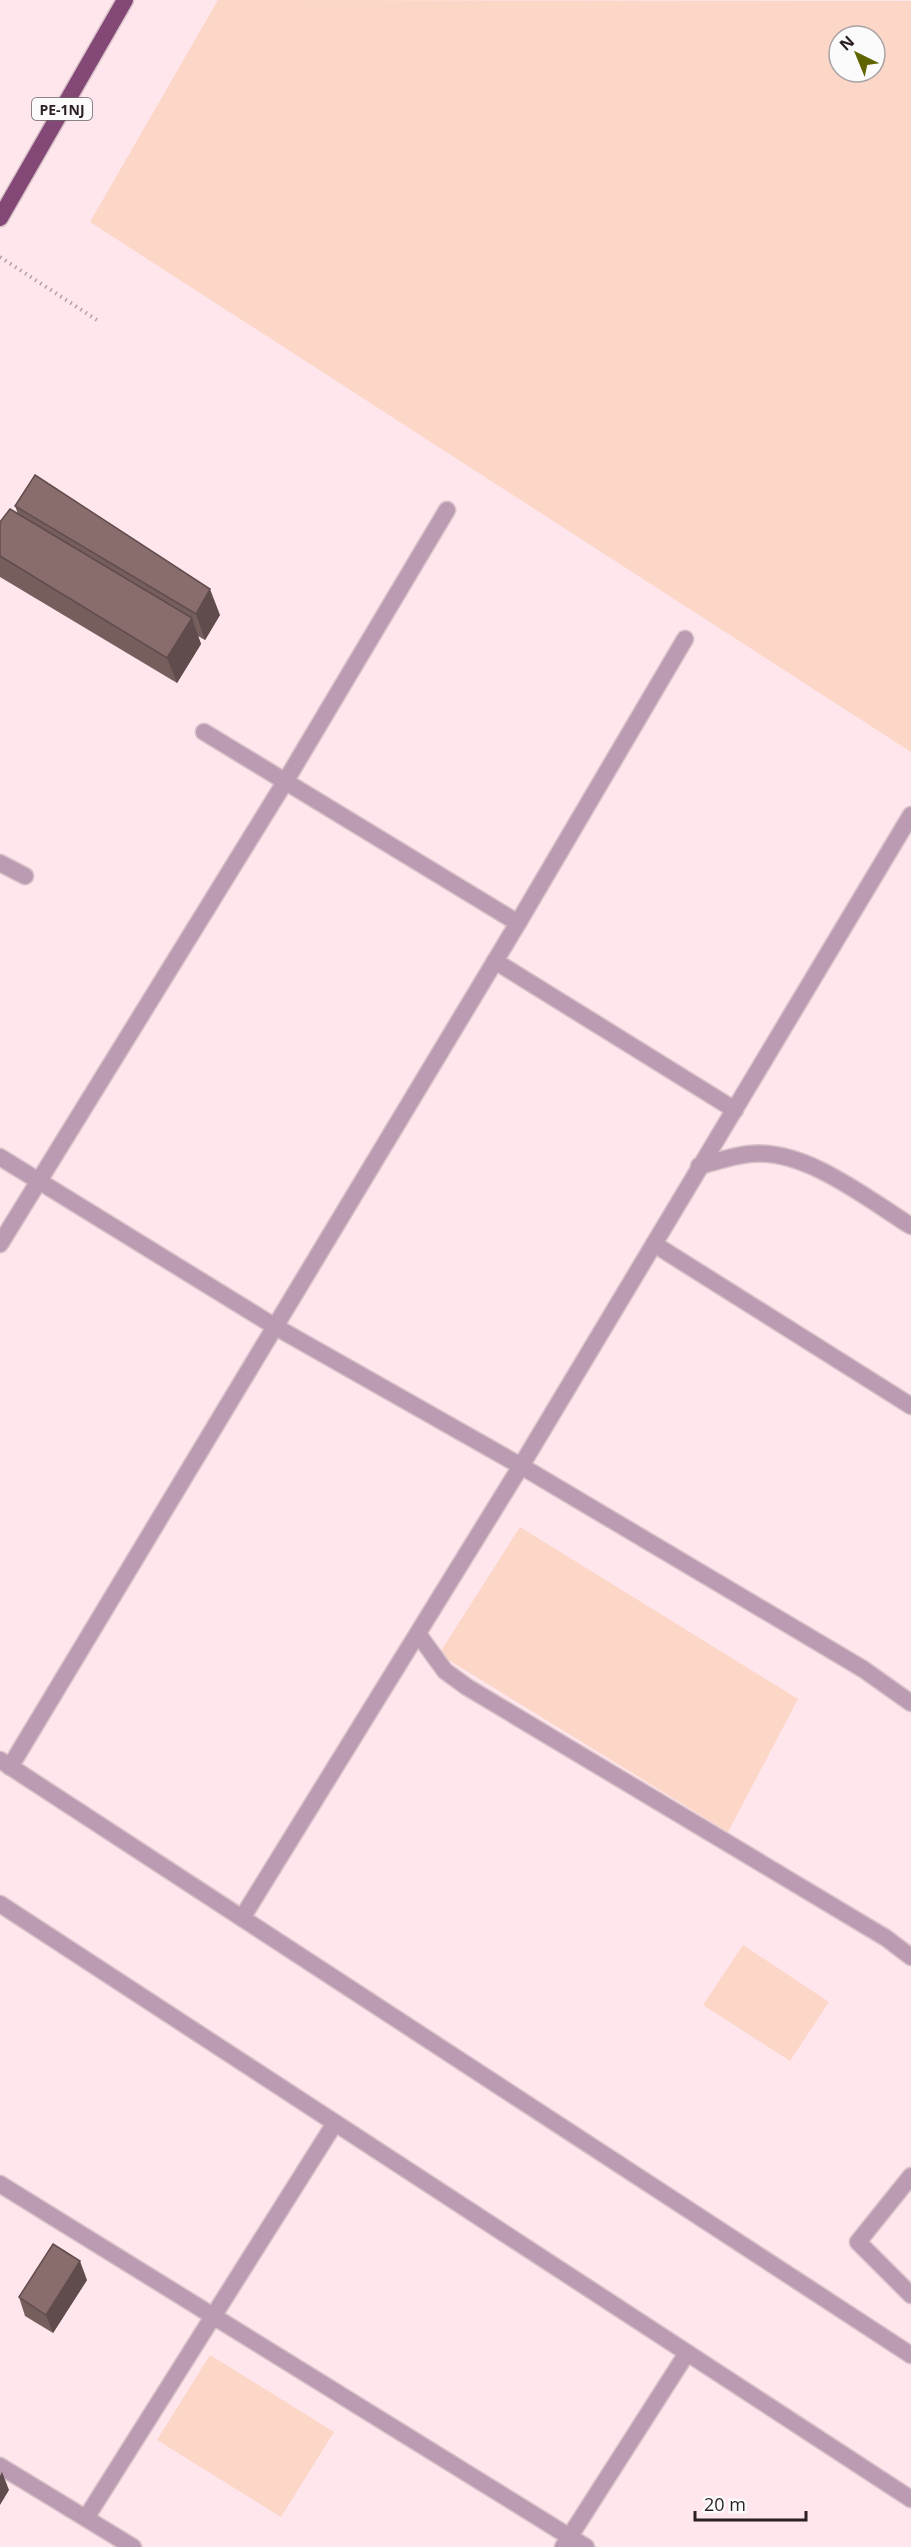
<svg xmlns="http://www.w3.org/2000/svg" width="911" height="2547" font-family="'Open Sans',sans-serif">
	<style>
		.green { fill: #fcd6c6; fill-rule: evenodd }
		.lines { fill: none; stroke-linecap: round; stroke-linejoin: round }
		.service-casing { stroke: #d9c2c9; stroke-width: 19 }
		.minor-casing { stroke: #d9c2c9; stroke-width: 19 }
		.trunk-casing { stroke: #d9c2c9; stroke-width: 19 }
		.path { stroke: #b39fa5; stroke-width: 4; stroke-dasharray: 1.5 4.5; stroke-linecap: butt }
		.service { stroke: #bb9bb1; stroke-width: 16 }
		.minor { stroke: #bb9bb1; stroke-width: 16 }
		.trunk { stroke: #834876; stroke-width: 16 }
		.wall { fill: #765e5d }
		.shaded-wall { fill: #604c4c }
		.building { fill: #896d6c; stroke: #604c4c; stroke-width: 1.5 }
		.labels { text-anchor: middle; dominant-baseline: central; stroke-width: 6; stroke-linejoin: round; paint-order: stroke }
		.shield { fill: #fbfbfb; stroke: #696164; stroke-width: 1.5 }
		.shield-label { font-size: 14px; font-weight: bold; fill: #2b1f23 }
	</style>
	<rect width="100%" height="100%" fill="#ffe6ed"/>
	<!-- green -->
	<g class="green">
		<path d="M 218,0 L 911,1 L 911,752 L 90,222 ZM 839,36 L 875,36 L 875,72 L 839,72 Z"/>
		<polygon points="520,1527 798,1699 728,1832 439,1654"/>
		<polygon points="743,1945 829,2002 790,2061 703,2005"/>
		<polygon points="210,2355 334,2432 281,2517 157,2440"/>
	</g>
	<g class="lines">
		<!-- service casing -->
		<g class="service-casing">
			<polyline id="service" points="0,863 25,876"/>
		</g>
		<!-- minor casing -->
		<g class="minor-casing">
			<g id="minor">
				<polyline points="204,732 518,923"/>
				<polyline points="495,961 735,1110"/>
				<polyline points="0,1157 274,1326 521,1466 863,1669 911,1703"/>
				<path d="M 699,1166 C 715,1162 732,1156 749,1154 C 805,1148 866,1198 911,1226"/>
				<polyline points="0,1244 285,782 447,510"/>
				<polyline points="654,1244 911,1406"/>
				<polyline points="418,1634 445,1671 467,1687 886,1938 911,1957"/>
				<polyline points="0,1760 911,2355"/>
				<polyline points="10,1767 518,923 685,639"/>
				<polyline points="0,1904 911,2499"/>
				<polyline points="242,1918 521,1466 911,815"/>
				<polyline points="911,2176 858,2242 911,2295"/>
				<polyline points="0,2184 586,2547"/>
				<polyline points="0,2466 133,2547"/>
				<polyline points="86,2518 335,2123"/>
				<polyline points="563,2547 687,2353"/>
			</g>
		</g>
		<!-- trunk casing -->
		<g class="trunk-casing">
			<polyline id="trunk" points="0,218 125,0"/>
		</g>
		<!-- path -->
		<polyline class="path" points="0,257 97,320"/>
		<!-- service -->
		<use href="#service" class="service"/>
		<!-- minor -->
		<use href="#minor" class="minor"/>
		<!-- trunk -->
		<use href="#trunk" class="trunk"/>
	</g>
	<!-- wall -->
	<g class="wall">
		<polygon points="15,506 220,615 205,640 198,636 201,644 177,683 0,577 0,522 18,514"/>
		<polygon points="87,2280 53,2333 25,2316 19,2297"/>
	</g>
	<!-- shaded-wall -->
	<g class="shaded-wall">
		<polygon points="210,589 220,615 205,640 196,614"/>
		<polygon points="192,618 201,644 177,683 167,658"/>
		<polygon points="80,2261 87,2280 53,2333 46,2315"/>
		<polygon points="2,2472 9,2490 0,2505 0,2476"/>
	</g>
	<!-- building -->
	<g class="building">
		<polygon points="35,475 210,589 196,614 15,506"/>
		<polygon points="10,509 192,618 167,658 0,556 0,522"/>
		<polygon points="53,2244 80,2261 46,2315 19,2297"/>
	</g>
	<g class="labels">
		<!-- shield labels -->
		<rect class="shield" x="32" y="98" width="60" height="22" rx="4.5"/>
		<g class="shield-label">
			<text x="62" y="109">PE-1NJ</text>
		</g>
	</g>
	<!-- north arrow -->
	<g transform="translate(857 54) rotate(317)"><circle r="28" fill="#fbfbfb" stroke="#a8a3a5" stroke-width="1.5"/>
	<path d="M0-4.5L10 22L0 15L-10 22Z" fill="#5f6300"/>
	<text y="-9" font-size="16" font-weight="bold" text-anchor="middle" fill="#2b1f23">N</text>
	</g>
	<!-- scale -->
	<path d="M695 2511v9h111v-9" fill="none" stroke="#2b1f23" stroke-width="3"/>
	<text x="704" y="2511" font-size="18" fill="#2b1f23" stroke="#fbfbfb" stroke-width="4.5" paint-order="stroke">20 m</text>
</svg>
